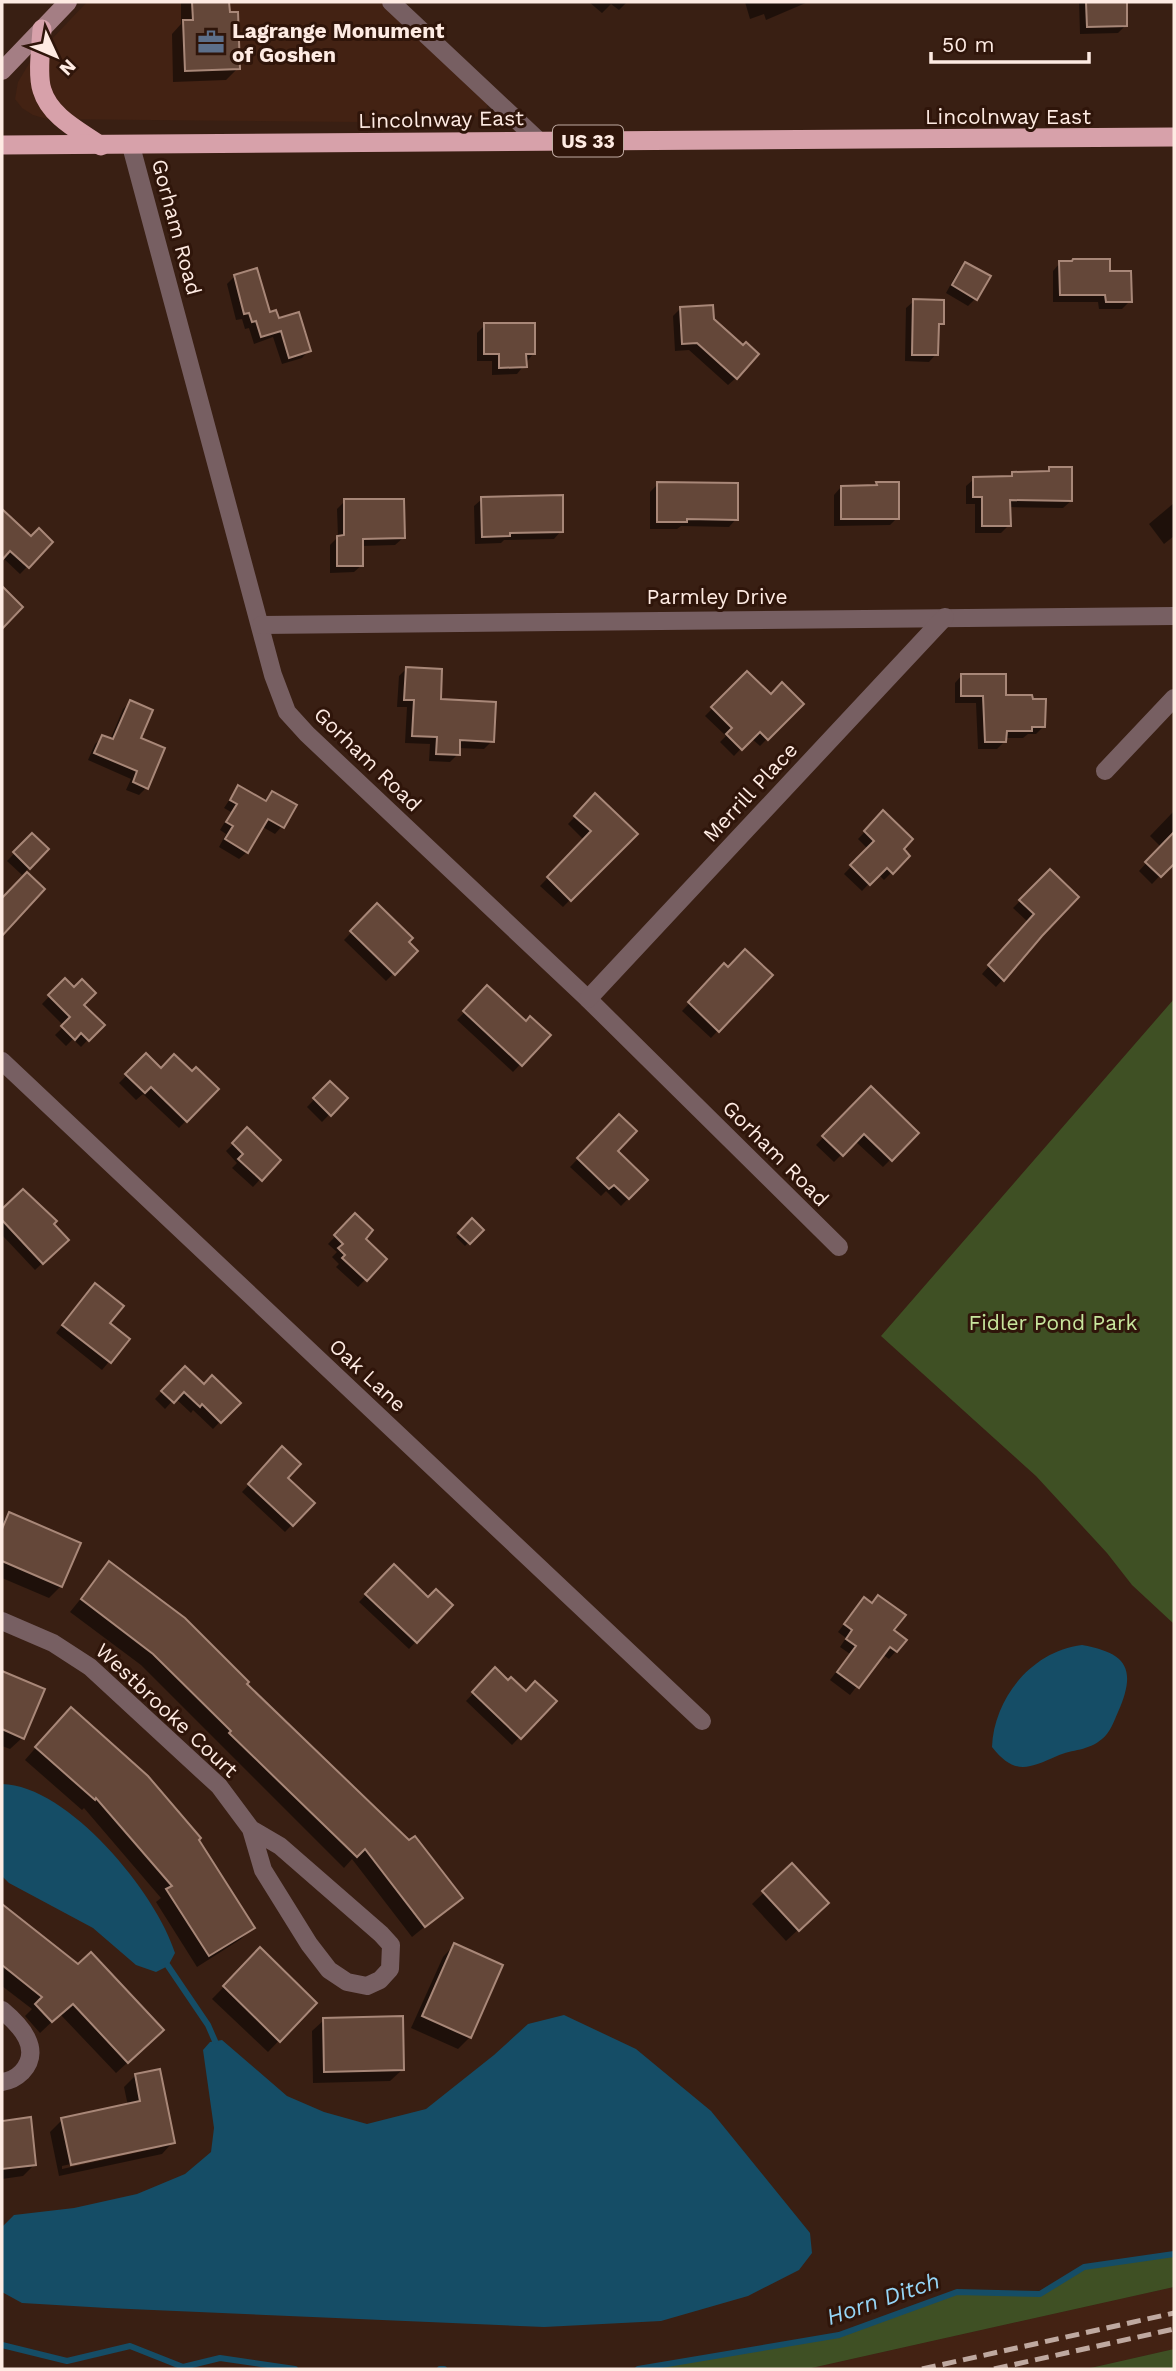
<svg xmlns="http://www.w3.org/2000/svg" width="1176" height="2371" font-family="'Work Sans',sans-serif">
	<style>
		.built { fill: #432213 }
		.green { fill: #3f5024 }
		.water { fill: #154d66 }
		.shadow { fill: #0007; fill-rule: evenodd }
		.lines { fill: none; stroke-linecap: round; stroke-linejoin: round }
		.stream { stroke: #154d66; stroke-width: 6 }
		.building { fill: #644739; stroke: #a88778; stroke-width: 2 }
		.minor { stroke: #775f62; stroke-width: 18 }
		.tertiary { stroke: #775f62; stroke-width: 18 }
		.secondary { stroke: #a47e84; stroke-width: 18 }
		.trunk { stroke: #d7a1aa; stroke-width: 19 }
		.rail { stroke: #bfa9a0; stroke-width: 5; stroke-dasharray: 14 7; stroke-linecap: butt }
		.labels { text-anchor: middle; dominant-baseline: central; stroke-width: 6; stroke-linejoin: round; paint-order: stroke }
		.shield { fill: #2f150a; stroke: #c0aba2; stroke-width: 2 }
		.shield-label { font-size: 19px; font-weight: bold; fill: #feebe3 }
		.poi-label { font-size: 21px; font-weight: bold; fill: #feebe3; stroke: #2f150a; text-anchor: start }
		.street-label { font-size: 21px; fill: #feebe3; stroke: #2f150a }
		.park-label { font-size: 21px; fill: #c8e69d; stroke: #2f150a }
		.water-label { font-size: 23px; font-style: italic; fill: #95d5f6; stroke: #2f150a }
	</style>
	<rect width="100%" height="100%" fill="#391f13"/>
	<!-- built -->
	<g class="built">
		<polygon points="87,2 384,2 488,103 485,113 462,123 47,119 33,115 22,108 15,99 18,82 30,62"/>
		<polygon points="1174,2287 1174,2349 1086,2369 807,2369"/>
	</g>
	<!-- green -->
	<g class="green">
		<polygon points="1174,999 1174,1624 1132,1585 1107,1553 1036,1476 881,1336"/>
		<polygon points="1174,2254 1174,2287 807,2369 638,2369 839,2335 957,2292 1040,2294 1084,2267"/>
		<polygon points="1174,2349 1174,2369 1086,2369"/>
	</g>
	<!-- water -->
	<g class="water">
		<path d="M 1082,1645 C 1127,1653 1137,1669 1118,1712 C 1114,1721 1110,1733 1102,1739 C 1088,1751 1073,1749 1057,1756 C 1028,1769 1014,1775 992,1747 C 994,1698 1032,1651 1082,1645 Z"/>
		<path d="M 2,1784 C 68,1785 157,1894 175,1953 L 168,1966 L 156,1972 L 136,1965 L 93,1928 L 9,1883 L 2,1876 Z"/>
		<polygon points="564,2015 636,2049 711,2111 810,2233 812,2253 799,2270 748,2296 661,2321 544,2327 107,2308 22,2303 2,2292 2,2227 14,2215 74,2208 137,2194 185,2174 211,2152 214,2128 203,2050 210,2042 222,2040 287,2096 324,2112 367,2124 426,2109 494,2055 528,2024"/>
	</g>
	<!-- shadow -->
	<g class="shadow">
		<polygon points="181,2 228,2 238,68 226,80 173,82 172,34 181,24"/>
		<polygon points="589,2 627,2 619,10 611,4 602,13"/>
		<polygon points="745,2 808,2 766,20 764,14 750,19"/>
		<polygon points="1079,2 1125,2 1126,25 1118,33 1080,34"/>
		<polygon points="1060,263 1108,273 1130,301 1122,309 1099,309 1098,302 1053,302 1053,271"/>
		<polygon points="966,264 976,298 968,306 946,293 958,271"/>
		<polygon points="235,276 269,314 309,350 302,358 282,364 273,337 254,344 249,328 245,329 242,319 236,320 227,284"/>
		<polygon points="914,301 942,324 937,329 936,354 929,362 905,361 906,308"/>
		<polygon points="681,308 712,320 743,347 736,378 728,385 689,350 675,351 673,316"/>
		<polygon points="485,325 533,354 517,374 492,375 492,361 477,361 477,333"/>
		<polygon points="1050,469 1071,501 1063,508 1009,507 1009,525 1001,533 975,533 975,504 966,504 966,486 974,479 1009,478 1013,474 1045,473"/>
		<polygon points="658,484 736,519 729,527 681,526 677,529 650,529 650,492"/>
		<polygon points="877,484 897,518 890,525 834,526 834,495 841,487 874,487"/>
		<polygon points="482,499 561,531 554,539 504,540 501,543 475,544 474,506"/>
		<polygon points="345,501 403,538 395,545 361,546 362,565 354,572 330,573 330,545 338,537 337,509"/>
		<polygon points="1174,503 1174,536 1164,544 1149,524"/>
		<polygon points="2,512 31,538 51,542 20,574 2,557"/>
		<polygon points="406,669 439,701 492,741 484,749 458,748 458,754 450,762 429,761 430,744 405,743 407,707 397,707 399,676"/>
		<polygon points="747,673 771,696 801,704 760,746 751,738 734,756 720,742 726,736 705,716"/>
		<polygon points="962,675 1004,697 1044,726 1036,734 1028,734 1023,738 1005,738 1005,741 997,749 978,749 976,703 955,703 955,683"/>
		<polygon points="130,702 146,788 139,795 126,790 131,779 88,760 95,744 103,737 110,740 123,709"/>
		<polygon points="238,787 264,800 272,793 282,826 275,834 261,826 247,852 239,859 219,847 226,834 220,830 231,812 224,808"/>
		<polygon points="595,796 635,834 563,907 540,886 584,840 568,824"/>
		<polygon points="1174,811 1174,861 1152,884 1139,871 1161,847 1150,836"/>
		<polygon points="883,813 901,849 908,856 884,880 878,874 862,891 844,874 868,849 858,839"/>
		<polygon points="32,835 47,849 22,875 7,861"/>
		<polygon points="1050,871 1077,897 996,987 982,974 1028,922 1013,908"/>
		<polygon points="377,906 416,951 386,981 344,940"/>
		<polygon points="724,966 728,969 770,975 711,1038 682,1011"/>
		<polygon points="65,980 81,1005 102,1025 81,1047 73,1039 66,1046 55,1035 64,1026 42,1004"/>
		<polygon points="488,988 525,1023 548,1035 513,1072 457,1020"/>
		<polygon points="146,1056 161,1070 192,1074 217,1089 179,1128 143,1094 136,1100 119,1083"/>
		<polygon points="330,1083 345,1098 322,1122 307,1107"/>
		<polygon points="871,1088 917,1133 883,1167 855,1141 834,1162 816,1145"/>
		<polygon points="619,1116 615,1151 646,1180 621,1206 606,1191 601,1196 570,1167"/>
		<polygon points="247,1130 278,1160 253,1187 232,1168 237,1163 226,1151"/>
		<polygon points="23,1192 67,1240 35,1270 2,1235 2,1212"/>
		<polygon points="355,1216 363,1239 385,1259 358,1287 336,1267 339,1264 332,1257 337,1252 328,1244"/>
		<polygon points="472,1221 481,1230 465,1246 456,1237"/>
		<polygon points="88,1293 107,1323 128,1339 102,1370 56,1333"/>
		<polygon points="185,1368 204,1386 238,1403 213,1429 193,1410 191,1413 175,1398 165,1409 155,1399"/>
		<polygon points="282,1449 286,1478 313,1503 285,1532 242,1492"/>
		<polygon points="9,1514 61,1586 49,1598 2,1578 2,1522"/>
		<polygon points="110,1563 245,1684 460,1898 412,1937 352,1859 344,1868 141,1665 70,1612"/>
		<polygon points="394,1566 428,1599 450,1605 409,1649 359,1602"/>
		<polygon points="878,1597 892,1631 896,1651 889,1659 882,1654 850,1695 830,1680 850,1654 840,1647 846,1638 838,1632 864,1599 871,1604"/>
		<polygon points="495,1670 525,1693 554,1701 512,1745 466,1701"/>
		<polygon points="2,1673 43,1690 22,1738 10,1749 2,1746"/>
		<polygon points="59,1721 197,1840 252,1927 241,1939 197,1967 156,1902 161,1898 84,1808 82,1810 25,1760"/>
		<polygon points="792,1866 815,1914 786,1941 752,1904"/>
		<polygon points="2,1907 78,1966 150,2042 116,2073 60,2014 40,2033 25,2016 32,2009 2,1986"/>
		<polygon points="454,1945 470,2037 458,2049 411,2028 443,1957"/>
		<polygon points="260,1950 315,2003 268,2052 212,1999"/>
		<polygon points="324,2020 402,2070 390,2081 313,2083 312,2031"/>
		<path d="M 135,2076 L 173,2142 L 162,2154 L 59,2176 L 50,2132 L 62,2120 L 128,2106 L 124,2087 ZM 162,2144 L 162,2147 L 62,2169 L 62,2166 Z"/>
		<polygon points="30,2119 35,2164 23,2176 2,2179 2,2122"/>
	</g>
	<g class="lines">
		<!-- stream -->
		<g class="stream">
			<polyline points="168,1966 208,2025 215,2041"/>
			<polyline points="2,2345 67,2361 130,2346 183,2367 220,2358 295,2369"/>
			<polyline points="440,2369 444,2369"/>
			<polyline points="638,2369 839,2335 957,2292 1040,2294 1084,2267 1174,2254"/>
		</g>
	</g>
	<!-- building -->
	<g class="building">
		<polygon points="192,2 229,2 230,12 238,12 240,69 185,71 183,20 193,20"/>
		<polygon points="1086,2 1127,2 1127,26 1087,27"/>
		<polygon points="1073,259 1110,259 1110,271 1131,271 1132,302 1106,302 1105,295 1060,295 1059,261 1072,261"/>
		<polygon points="965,262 991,276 977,300 952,285"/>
		<polygon points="257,268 270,312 276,310 279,318 299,312 311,351 289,358 281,331 261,337 256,321 252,322 249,313 244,314 234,275"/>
		<polygon points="913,299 944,300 944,324 939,324 938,355 912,355"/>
		<polygon points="713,305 714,319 743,345 746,342 759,354 737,379 697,343 682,344 680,307"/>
		<polygon points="484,323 535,323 535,354 526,354 527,367 499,368 499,354 484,354"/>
		<polygon points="1049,467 1072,467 1072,501 1010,500 1011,526 982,526 982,497 973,497 973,477 1012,476 1012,472 1049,471"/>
		<polygon points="657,482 738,483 738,520 687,519 687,522 657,522"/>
		<polygon points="876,482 899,482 899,519 841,519 841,486 877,485"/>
		<polygon points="563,495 563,532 510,533 510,536 482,537 481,497"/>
		<polygon points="344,499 404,499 405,538 363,539 363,566 337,566 337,536 344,535"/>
		<polygon points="2,509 31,536 39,528 53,542 29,568 10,551 2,560"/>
		<polygon points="2,586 23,607 2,629"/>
		<polygon points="406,667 442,669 441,699 496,702 494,742 460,740 460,755 436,754 437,737 412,736 414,700 404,700"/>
		<polygon points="747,671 771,694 782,682 804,704 768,740 760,732 742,750 726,734 732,728 711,707"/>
		<polygon points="961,674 1006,674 1006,695 1032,695 1033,699 1046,699 1045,727 1032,727 1032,731 1007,731 1006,742 985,742 983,696 961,696"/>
		<polygon points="130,700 153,710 141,738 165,748 148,789 133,782 137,771 94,753 102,735 113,739"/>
		<polygon points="238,785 266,801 272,791 297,805 284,828 268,819 248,853 225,839 233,826 226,822 237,804 230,800"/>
		<polygon points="595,793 638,834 571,901 547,877 591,831 574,816"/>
		<polygon points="883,810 913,839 904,849 910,856 893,874 887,868 870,885 850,865 874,841 864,831"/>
		<polygon points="1174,832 1174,864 1161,877 1145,862"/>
		<polygon points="32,833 49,849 30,869 13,852"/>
		<polygon points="1050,869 1079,897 1042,936 1004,981 988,965 1034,914 1019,900"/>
		<polygon points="27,872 45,889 2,936 2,898"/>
		<polygon points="377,903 413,938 409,942 418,951 395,975 350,931"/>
		<polygon points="745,949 773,975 719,1032 688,1002 724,963 728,967"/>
		<polygon points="65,978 74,987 82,979 96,993 84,1005 105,1025 89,1041 81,1033 75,1040 61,1026 70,1017 48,995"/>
		<polygon points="487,985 526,1021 530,1016 551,1035 522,1066 463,1011"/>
		<polygon points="146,1053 161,1068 174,1054 192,1071 196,1067 219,1089 187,1122 151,1087 145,1093 125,1074"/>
		<polygon points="330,1081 348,1098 331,1116 313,1098"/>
		<polygon points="871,1086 919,1133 892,1161 864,1134 843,1156 822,1136"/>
		<polygon points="619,1114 637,1131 618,1151 648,1180 629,1199 614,1185 609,1189 577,1158"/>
		<polygon points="247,1127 281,1160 262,1181 238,1159 243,1154 232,1143"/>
		<polygon points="23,1189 57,1221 54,1224 69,1240 43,1264 2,1220 2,1209"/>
		<polygon points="355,1213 373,1230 366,1239 387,1259 367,1281 342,1258 345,1255 338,1248 343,1244 334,1235"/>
		<polygon points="472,1218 484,1230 470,1244 458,1233"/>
		<polygon points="95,1283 124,1306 110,1323 130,1339 111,1363 62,1325"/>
		<polygon points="185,1366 204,1384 212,1375 241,1403 221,1423 202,1404 200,1407 184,1392 174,1403 161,1391"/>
		<polygon points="282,1446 301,1464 288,1478 315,1503 293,1526 248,1484"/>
		<polygon points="9,1512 81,1543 62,1587 2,1561 2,1529"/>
		<polygon points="109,1561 185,1618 249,1682 247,1684 409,1840 415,1836 463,1898 425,1927 365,1849 357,1857 229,1733 231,1731 153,1654 81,1599"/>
		<polygon points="394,1564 428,1597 436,1589 453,1605 417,1643 365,1594"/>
		<polygon points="878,1595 906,1615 894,1630 907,1640 897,1652 890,1647 859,1688 837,1672 856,1646 846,1639 852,1630 844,1624 864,1597 872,1603"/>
		<polygon points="495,1667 508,1680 511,1677 526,1691 535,1681 557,1701 521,1739 472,1692"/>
		<polygon points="2,1671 45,1689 24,1739 2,1729"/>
		<polygon points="71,1707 148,1776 201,1838 199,1840 255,1928 209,1956 166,1889 172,1886 96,1798 95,1800 35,1747"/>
		<polygon points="792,1863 829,1903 799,1931 762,1891"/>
		<polygon points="2,1904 78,1964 91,1952 164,2030 128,2063 73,2004 52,2022 35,2004 42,1997 2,1965"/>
		<polygon points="454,1943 503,1965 471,2038 422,2016"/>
		<polygon points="260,1947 317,2003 280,2042 223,1986"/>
		<polygon points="403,2016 404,2070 324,2072 323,2018"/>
		<polygon points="160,2069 175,2143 71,2165 61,2118 140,2101 135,2074"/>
		<polygon points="31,2117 36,2165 2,2169 2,2121"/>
	</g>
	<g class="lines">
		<!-- minor -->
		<g class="minor">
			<polyline points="131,146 273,675 287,712 307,734 588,999 839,1247"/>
			<polyline points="261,625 1174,616"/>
			<polyline points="1105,771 1174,698"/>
			<polyline points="588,999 945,617"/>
			<polyline points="2,1061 702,1721"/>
			<polyline points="2,1621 53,1643 90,1667 219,1786 251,1829 263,1870 309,1944 329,1970 347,1982 367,1986 380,1980 390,1969 391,1945 381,1934 280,1846 251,1829"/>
			<path d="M 2,2010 C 20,2025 43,2049 22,2072 C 16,2078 10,2081 2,2082"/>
		</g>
		<!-- tertiary -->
		<polyline class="tertiary" points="391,2 539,141"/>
		<!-- secondary -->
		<polyline class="secondary" points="2,71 68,2"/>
		<!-- trunk -->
		<g class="trunk">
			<path d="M 42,29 C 41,46 37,75 42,90 C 50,117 80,131 101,146"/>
			<polyline points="2,145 1174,137"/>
		</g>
		<!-- rail -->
		<g class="rail">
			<polyline points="922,2369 1174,2313"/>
			<polyline points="994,2369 1174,2329"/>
		</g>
	</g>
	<!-- icons -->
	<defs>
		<g id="office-bare" transform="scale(2.1)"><path d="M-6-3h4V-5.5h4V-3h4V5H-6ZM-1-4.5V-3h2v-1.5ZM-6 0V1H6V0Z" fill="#5c6f8a" stroke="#2f150a" stroke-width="2.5" paint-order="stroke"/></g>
	</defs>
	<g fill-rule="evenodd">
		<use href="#office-bare" x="211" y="42"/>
	</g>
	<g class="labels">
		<!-- shield labels -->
		<rect class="shield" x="553" y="125.5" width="70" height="31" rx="5"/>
		<g class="shield-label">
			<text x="588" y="141">US 33</text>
		</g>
		<!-- poi labels -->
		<g class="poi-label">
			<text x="232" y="30">Lagrange Monument<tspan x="232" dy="24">of Goshen</tspan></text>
		</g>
		<!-- street labels -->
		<g class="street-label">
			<text x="1008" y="116">Lincolnway East</text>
			<text transform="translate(441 119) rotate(-1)">Lincolnway East</text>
			<text transform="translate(177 227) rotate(75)">Gorham Road</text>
			<text x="717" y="596">Parmley Drive</text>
			<text transform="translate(368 759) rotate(44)">Gorham Road</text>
			<text transform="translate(750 792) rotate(-47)">Merrill Place</text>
			<text transform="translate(776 1153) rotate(45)">Gorham Road</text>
			<text transform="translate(368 1375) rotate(43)">Oak Lane</text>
			<text transform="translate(167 1710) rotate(43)">Westbrooke Court</text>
		</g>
		<!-- park labels -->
		<g class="park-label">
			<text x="1053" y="1322">Fidler Pond Park</text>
		</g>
		<!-- water labels -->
		<g class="water-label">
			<text transform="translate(883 2299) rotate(-19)">Horn Ditch</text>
		</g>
	</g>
	<!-- border -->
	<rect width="1176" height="2371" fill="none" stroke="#feebe3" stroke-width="7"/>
	<!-- north arrow -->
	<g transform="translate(56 56) rotate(134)" stroke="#2f150a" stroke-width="5" paint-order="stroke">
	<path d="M0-5L12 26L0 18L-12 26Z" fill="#feebe3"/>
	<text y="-10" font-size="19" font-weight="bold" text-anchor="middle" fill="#feebe3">N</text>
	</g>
	<!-- scale -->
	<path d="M931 52v10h158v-10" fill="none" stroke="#feebe3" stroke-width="3.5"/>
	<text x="942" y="52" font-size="21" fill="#feebe3" stroke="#2f150a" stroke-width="5" paint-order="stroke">50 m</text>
</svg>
